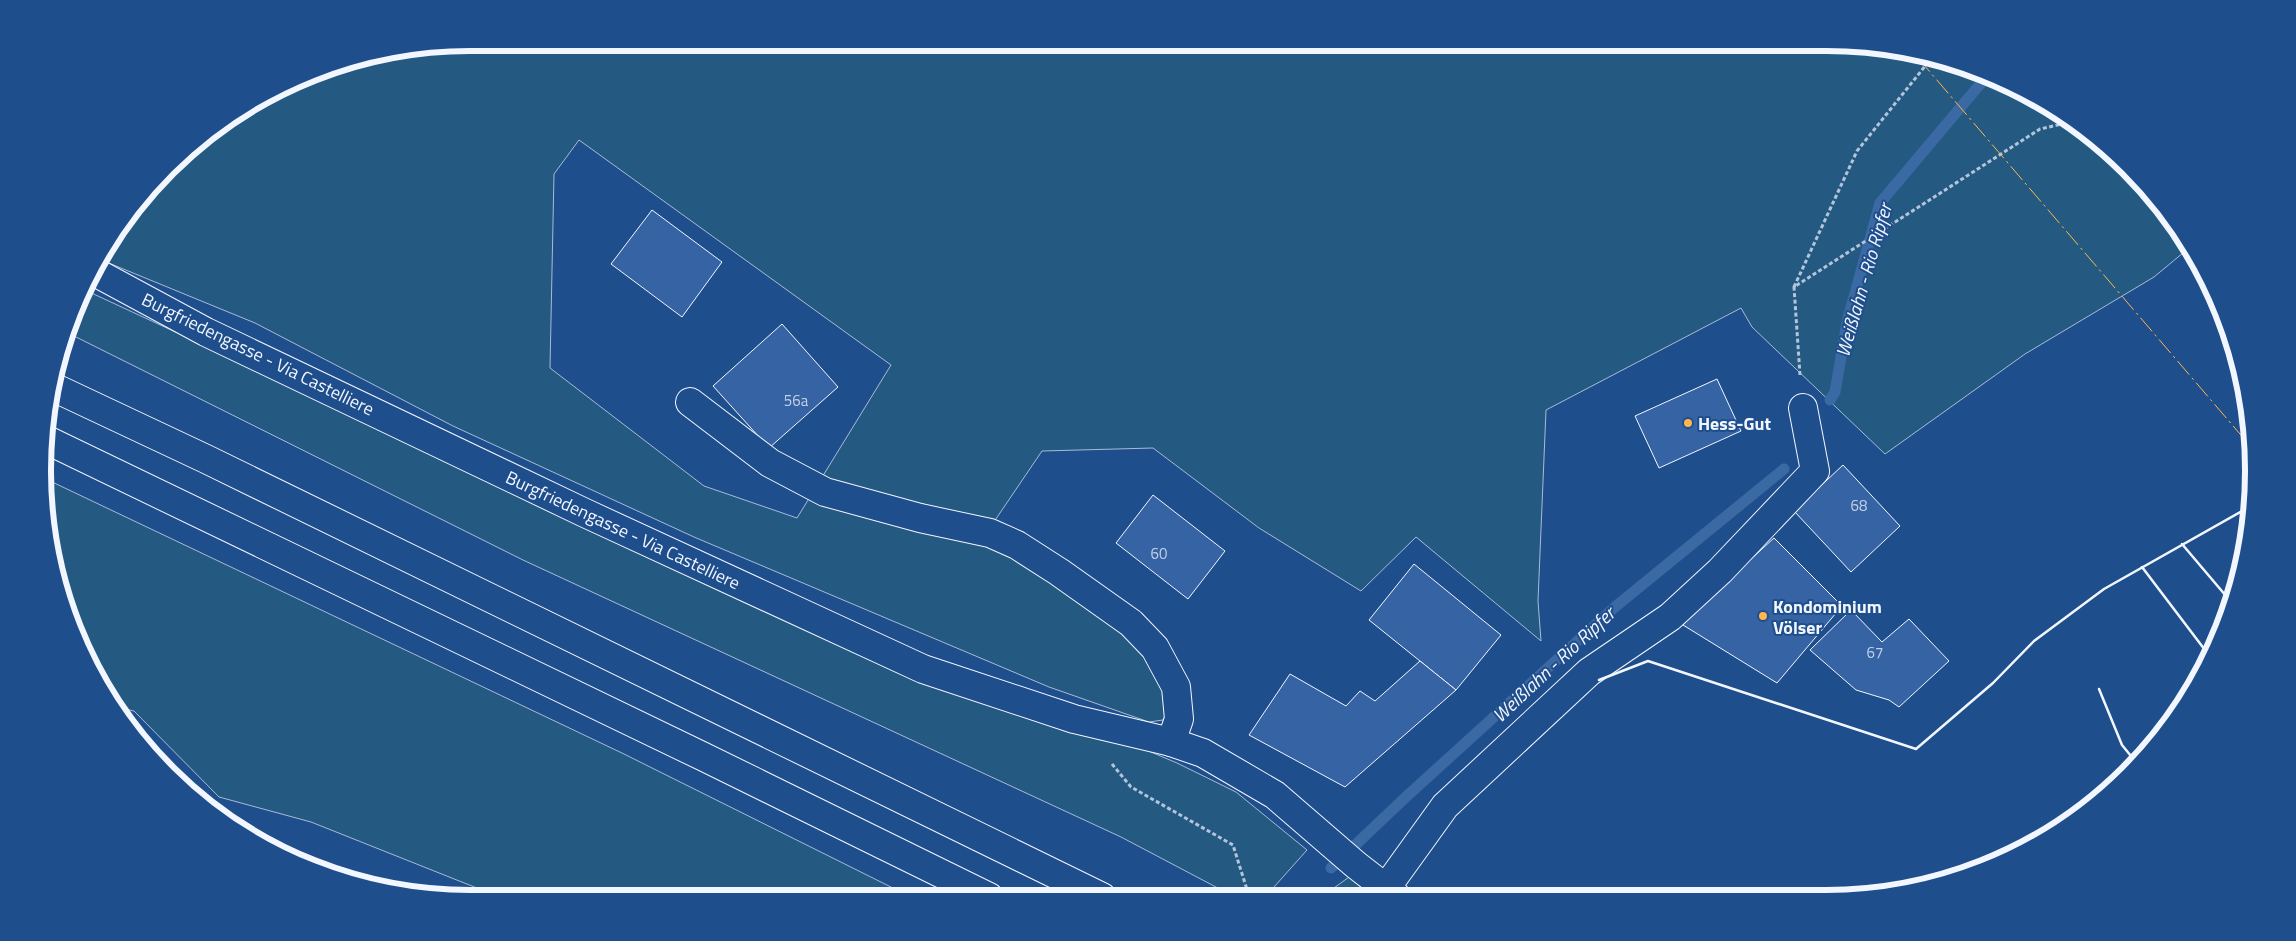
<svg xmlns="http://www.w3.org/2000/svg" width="2296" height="941" font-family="'Titillium Web',sans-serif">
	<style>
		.green { fill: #245a82; stroke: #a8bbd7; fill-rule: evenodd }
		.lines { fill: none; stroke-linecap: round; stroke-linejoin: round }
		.stream { stroke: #3b69a3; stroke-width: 11 }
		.building { fill: #3563a3; stroke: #f2f6ff }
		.minor-casing { stroke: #f2f6ff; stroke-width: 30 }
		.highway-casing { stroke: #f2f6ff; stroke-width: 30 }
		.path { stroke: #b3c4dc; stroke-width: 3; stroke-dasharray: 4 2.5; stroke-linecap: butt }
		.minor { stroke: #1f4e8c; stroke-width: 28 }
		.highway { stroke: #1f4e8c; stroke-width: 28 }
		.wall { stroke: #f2f6ff; stroke-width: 2.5 }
		.power { stroke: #ffb74d; stroke-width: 1; stroke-dasharray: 18 4 2.5 4; stroke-linecap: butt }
		.poi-dot { fill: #ffb74d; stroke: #1f4e8c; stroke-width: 2 }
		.labels { text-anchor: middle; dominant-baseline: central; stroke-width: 4; stroke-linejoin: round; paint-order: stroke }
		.number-label { font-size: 15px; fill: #c3d1e8 }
		.street-label { font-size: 18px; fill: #f2f6ff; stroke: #1f4e8c }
		.poi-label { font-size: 18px; font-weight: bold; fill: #f2f6ff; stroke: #1f4e8c; text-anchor: start }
		.water-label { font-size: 19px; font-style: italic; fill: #f2f6ff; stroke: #1f4e8c }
		.rim { fill: none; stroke: #f2f6ff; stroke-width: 6 }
	</style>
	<rect width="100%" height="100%" fill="#1f4e8c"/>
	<!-- green -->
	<g class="green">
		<path d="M 471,42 L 1825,43 L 1963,65 L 2039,100 L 2107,149 L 2165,210 L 2189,248 L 2154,277 L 2025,354 L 1885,454 L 1752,327 L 1741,308 L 1546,410 L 1538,601 L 1541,641 L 1416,537 L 1361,591 L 1259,528 L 1153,448 L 1042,451 L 983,538 L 1124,627 L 1159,675 L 1170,706 L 1163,720 L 1149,722 L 1049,687 L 694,537 L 453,426 L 255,323 L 99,259 L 189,149 L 256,100 L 333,65 ZM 579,140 L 891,365 L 797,518 L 704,486 L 550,368 L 554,174 Z"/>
		<polygon points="85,290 354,415 1177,763 1236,792 1307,850 1266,896 1233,896 1121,837 523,560 66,332"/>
		<polygon points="48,480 624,754 911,897 502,898 311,822 219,797 134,711 116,707 100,685 51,554"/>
		<polygon points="1349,877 1372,896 1323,896"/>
	</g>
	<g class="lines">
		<!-- stream -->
		<g class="stream">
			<polyline points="1830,400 1835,392 1847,322 1880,203 1987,76"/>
			<polyline points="1331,868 1407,796 1615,607 1784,469"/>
		</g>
	</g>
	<!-- building -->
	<g class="building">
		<polygon points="652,210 722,262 682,317 611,264"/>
		<polygon points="782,324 838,387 769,448 713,386"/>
		<polygon points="1717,379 1741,431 1659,468 1635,416"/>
		<polygon points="1843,465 1900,526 1851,572 1794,511"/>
		<polygon points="1153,495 1225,551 1188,599 1116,543"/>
		<polygon points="1774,538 1842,606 1777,683 1683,625 1703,603"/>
		<polygon points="1414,564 1501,635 1456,690 1369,620"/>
		<polygon points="1851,610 1882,642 1909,619 1949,661 1899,707 1889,700 1856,690 1810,650"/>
		<polygon points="1420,661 1456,690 1345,787 1249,735 1290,674 1346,706 1360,691 1375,701"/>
	</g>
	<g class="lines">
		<!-- minor casing -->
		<g class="minor-casing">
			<g id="minor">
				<polyline points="93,271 206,332 585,513 923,669 1074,719 1171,742 1203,753 1275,795 1356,865 1396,896"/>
				<polyline points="690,402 770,463 825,492 920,518 990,533 1017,545 1059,572 1131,623 1155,648 1176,687 1179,719 1171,742"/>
				<polyline points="1386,888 1445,806 1589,672 1670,617 1720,571 1815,471 1803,408"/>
			</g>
		</g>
		<!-- highway casing -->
		<g class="highway-casing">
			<g id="highway">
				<polyline points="53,387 206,459 1102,897"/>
				<polyline points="47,440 702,756 989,897"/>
			</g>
		</g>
		<!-- path -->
		<g class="path">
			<polyline points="1794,287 1857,151 1930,60"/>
			<polyline points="1800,375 1794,287 2040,129 2071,122"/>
			<polyline points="1112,764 1131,787 1233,845 1249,896"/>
		</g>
		<!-- minor -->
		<use href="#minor" class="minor"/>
		<!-- highway -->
		<use href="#highway" class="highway"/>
		<!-- wall -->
		<g class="wall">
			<polyline points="2243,523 2249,530"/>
			<polyline points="2182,544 2232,603"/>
			<polyline points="2142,567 2208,654"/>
			<polyline points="1599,680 1648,661 1916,749 1993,683 2034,641 2104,589 2251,506"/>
			<polyline points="2099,689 2122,745 2135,761"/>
		</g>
		<!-- power -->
		<polyline class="power" points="1918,58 2252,448"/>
	</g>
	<!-- markers -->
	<g class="poi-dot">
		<circle cx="1688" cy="423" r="5"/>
		<circle cx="1763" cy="616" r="5"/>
	</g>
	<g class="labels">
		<!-- number labels -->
		<g class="number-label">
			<text x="796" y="400">56a</text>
			<text x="1859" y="505">68</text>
			<text x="1159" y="553">60</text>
			<text x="1875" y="652">67</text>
		</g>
		<!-- street labels -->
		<g class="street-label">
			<text transform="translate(258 354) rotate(26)">Burgfriedengasse - Via Castelliere</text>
			<text transform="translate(623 530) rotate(25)">Burgfriedengasse - Via Castelliere</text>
		</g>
		<!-- poi labels -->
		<g class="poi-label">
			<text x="1698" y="423">Hess-Gut</text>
			<text x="1773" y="606">Kondominium<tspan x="1773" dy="21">Völser</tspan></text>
		</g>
		<!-- water labels -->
		<g class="water-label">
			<text transform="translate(1863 280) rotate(-74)">Weißlahn - Rio Ripfer</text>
			<text transform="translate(1553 664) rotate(-43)">Weißlahn - Rio Ripfer</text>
		</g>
	</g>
	<!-- crop -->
	<path d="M0 0H2296V941H0ZM470 51H1826A419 419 0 0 1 2245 470V471A419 419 0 0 1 1826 890H470A419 419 0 0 1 51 471V470A419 419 0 0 1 470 51Z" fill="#1f4e8c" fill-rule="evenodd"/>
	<path class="rim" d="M470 51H1826A419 419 0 0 1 2245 470V471A419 419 0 0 1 1826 890H470A419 419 0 0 1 51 471V470A419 419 0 0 1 470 51Z"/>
</svg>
